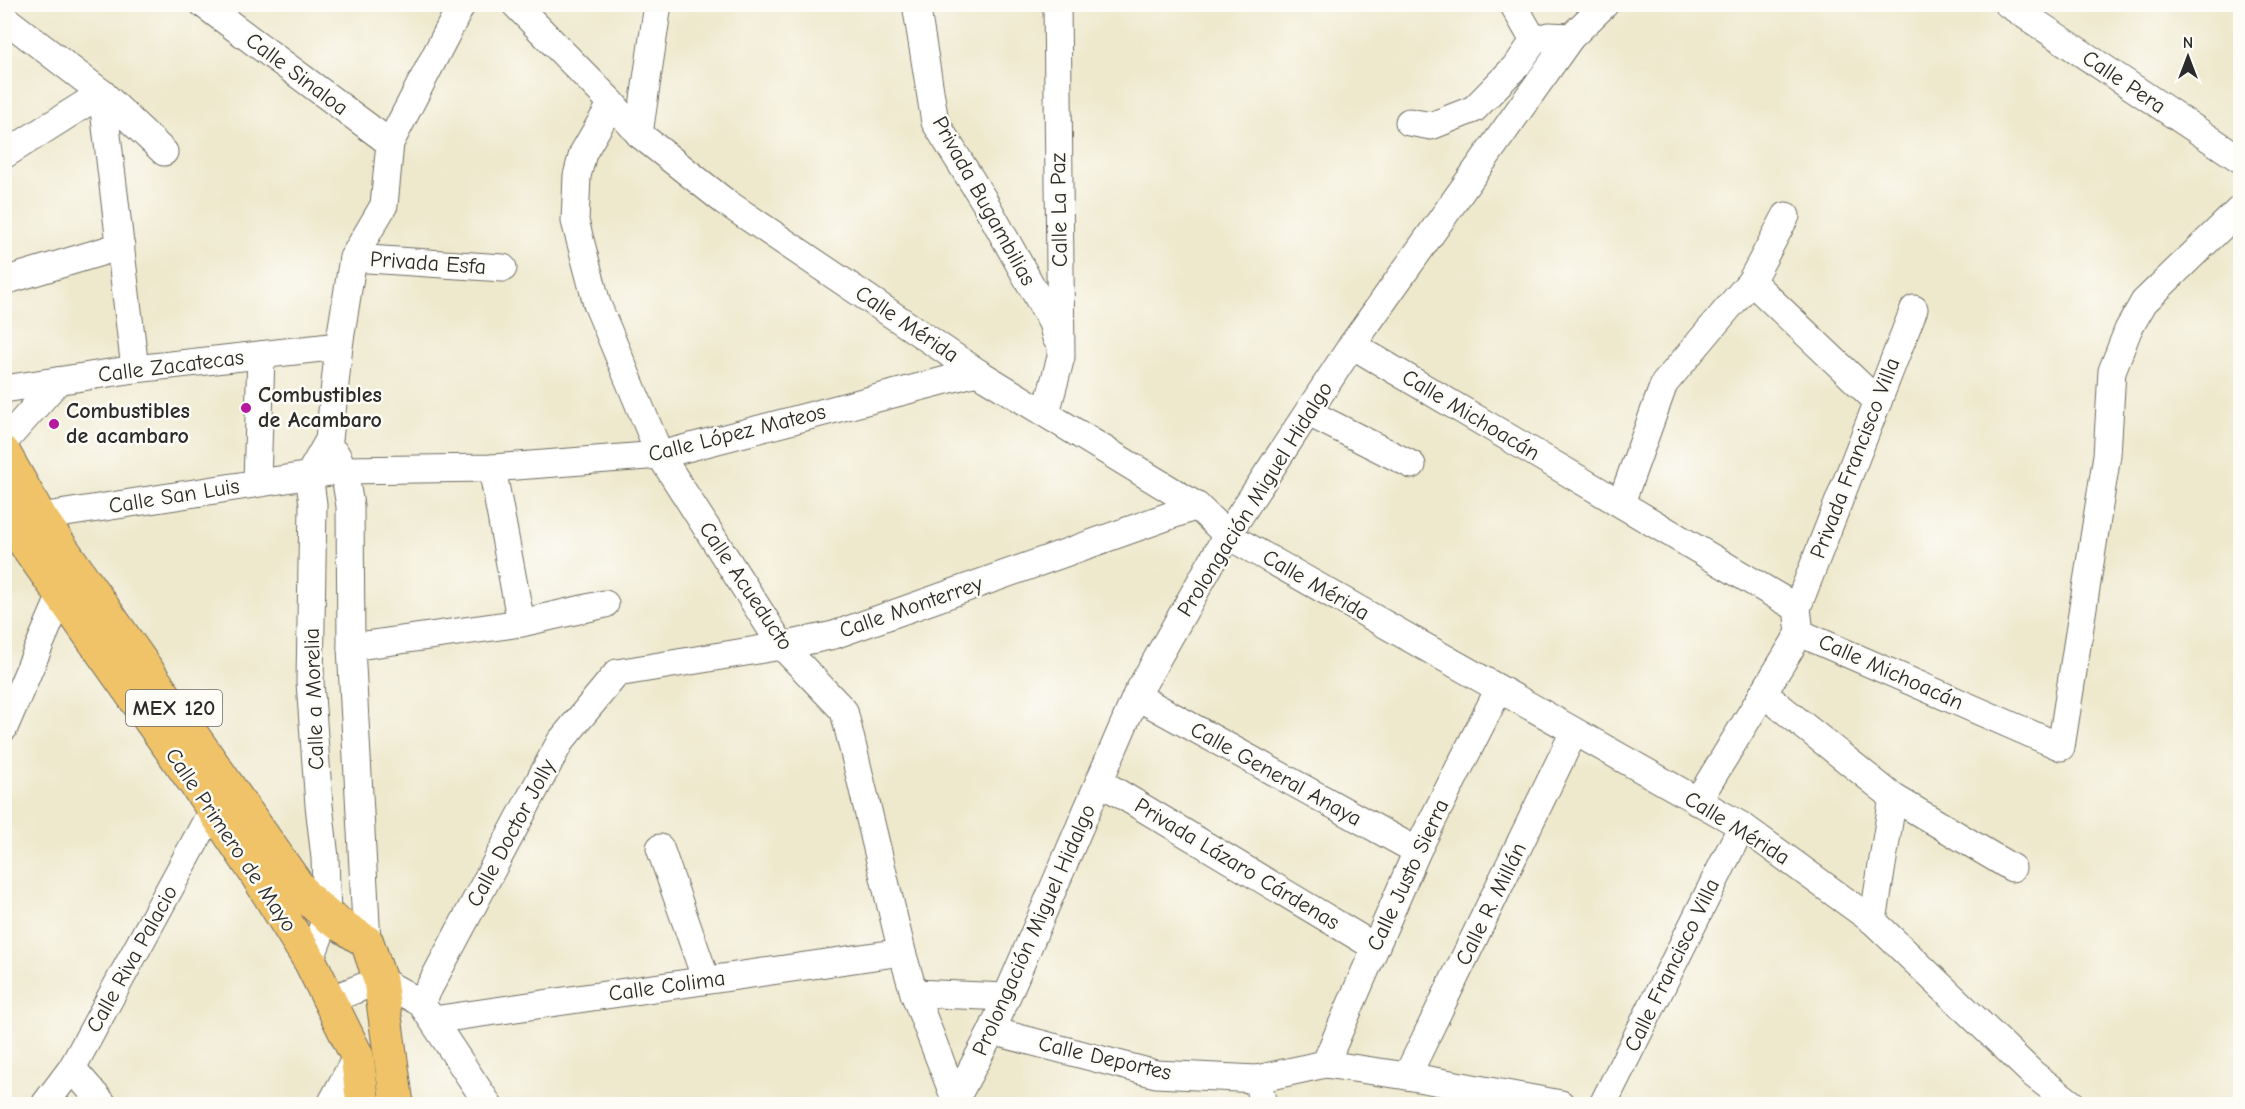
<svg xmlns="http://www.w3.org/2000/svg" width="2245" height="1109" font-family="'Comic Neue',sans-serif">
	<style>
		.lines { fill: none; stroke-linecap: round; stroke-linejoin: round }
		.minor-casing { stroke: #6f6d63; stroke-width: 29 }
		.major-casing { stroke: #6f6d63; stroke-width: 35 }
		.minor { stroke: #fff; stroke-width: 27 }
		.major { stroke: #f0c369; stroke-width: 33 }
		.poi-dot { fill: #b5179e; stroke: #fdfcf7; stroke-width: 2 }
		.labels { text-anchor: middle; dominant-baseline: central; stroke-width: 5; stroke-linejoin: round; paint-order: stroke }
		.shield { fill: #fdfcf7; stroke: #6a6a68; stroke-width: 1.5 }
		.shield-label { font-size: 21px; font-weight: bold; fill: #2b2b2b }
		.street-label { font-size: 22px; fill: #2b2b2b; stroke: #fdfcf7 }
		.poi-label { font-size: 22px; font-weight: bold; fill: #2b2b2b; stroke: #fdfcf7; text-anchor: start }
	</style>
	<rect width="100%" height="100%" fill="#fdfcf7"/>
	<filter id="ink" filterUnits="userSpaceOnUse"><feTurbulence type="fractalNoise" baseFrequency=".0167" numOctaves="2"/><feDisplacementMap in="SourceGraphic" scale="12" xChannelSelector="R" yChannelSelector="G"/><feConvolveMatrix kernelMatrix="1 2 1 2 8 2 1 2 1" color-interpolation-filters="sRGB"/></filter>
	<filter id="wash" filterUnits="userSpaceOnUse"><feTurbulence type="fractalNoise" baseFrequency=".008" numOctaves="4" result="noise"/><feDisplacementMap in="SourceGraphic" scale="24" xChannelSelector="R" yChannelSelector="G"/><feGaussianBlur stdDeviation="1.35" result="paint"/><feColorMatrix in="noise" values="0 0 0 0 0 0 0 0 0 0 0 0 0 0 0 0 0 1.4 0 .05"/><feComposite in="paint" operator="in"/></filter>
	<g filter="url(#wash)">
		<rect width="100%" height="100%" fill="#eee8cc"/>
	</g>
	<g filter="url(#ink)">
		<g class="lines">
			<!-- minor casing -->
			<g class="minor-casing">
				<g id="minor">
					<polyline points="203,4 390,143"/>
					<polyline points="515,4 612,103 639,134 724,201 977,372 1197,506 1227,535 1742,826 1873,921 2033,1074 2072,1104"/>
					<polyline points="916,4 935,122 983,199 1052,323 1056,338"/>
					<polyline points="1513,4 1534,41"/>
					<polyline points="2008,4 2240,159"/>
					<polyline points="4,18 102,93 164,152"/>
					<polyline points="102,93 135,369"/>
					<polyline points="612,103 583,153 577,176 575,221 597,304 660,455 782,646 844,711 902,952 914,993 957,1104"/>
					<polyline points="1409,122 1431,126 1474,109 1518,64 1534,41 1549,36 1571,37"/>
					<polyline points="639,134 658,4"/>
					<polyline points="4,155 102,93"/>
					<polyline points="353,258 503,268"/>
					<polyline points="4,281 121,246"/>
					<polyline points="1751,281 1878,402"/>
					<polyline points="1352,345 1797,608 1800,633 2061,747 2107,455 2112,371 2128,330 2144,302 2240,209"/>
					<polyline points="4,389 135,369 339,346"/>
					<polyline points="1046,413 1061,357 1057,4"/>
					<polyline points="1309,413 1412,465"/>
					<polyline points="4,442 58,381"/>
					<polyline points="336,454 344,470 350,506 351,647 367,942"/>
					<polyline points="492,468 521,623"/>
					<polyline points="257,482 261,355"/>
					<polyline points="1621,503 1664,384 1751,281 1786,216"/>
					<polyline points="23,522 40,517 344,470 492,468 660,455 977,372"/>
					<polyline points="1797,608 1914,309"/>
					<polyline points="351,647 521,623 605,604"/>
					<polyline points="1763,693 1893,797 2012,868"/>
					<polyline points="1136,696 1417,851"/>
					<polyline points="4,728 62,593"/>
					<polyline points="1100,782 1375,947"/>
					<polyline points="1697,802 1800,633"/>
					<polyline points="660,848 706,980"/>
					<polyline points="1873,921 1893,797"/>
					<polyline points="310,961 327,916 325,858 319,805 310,682 313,504 309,475 329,440 339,346 353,258 384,205 390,143 462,4"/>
					<polyline points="914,993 1006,997"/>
					<polyline points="329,1000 380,980 421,1003 488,1104"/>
					<polyline points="421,1003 560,742 617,673 782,646 834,635 1197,506"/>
					<polyline points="433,1020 902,952"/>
					<polyline points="992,1031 1156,1074 1257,1079 1325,1064 1407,1076 1561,1104"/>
					<polyline points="1325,1064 1417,851 1499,689"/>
					<polyline points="72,1068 103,1104"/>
					<polyline points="1407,1076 1574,732"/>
					<polyline points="1257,1079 1263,1104"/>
					<polyline points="45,1104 72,1068 213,809 226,796"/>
					<polyline points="331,1104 357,1056"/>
					<polyline points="953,1104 992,1031 1136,696 1227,535 1352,345 1571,37 1605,4"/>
					<polyline points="1603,1104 1742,826"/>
				</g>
			</g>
			<!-- major casing -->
			<g class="major-casing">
				<g id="major">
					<polyline points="4,453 40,517 305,896 327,916 367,942 380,980 397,1104"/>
					<polyline points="4,514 213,809 253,869 310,961 357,1056 363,1104"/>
				</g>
			</g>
			<!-- minor -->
			<use href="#minor" class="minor"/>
			<!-- major -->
			<use href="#major" class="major"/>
		</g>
	</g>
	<!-- markers -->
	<g class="poi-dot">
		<circle cx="246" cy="408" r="6"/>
		<circle cx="54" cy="424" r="6"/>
	</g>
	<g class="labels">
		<!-- shield labels -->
		<rect class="shield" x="126" y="690" width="96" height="36" rx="4.5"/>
		<g class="shield-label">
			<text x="174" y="708">MEX 120</text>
		</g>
		<!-- street labels -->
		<g class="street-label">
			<text transform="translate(297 74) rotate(37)">Calle Sinaloa</text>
			<text transform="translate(2124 82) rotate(34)">Calle Pera</text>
			<text transform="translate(984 201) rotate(61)">Privada Bugambilias</text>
			<text transform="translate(1059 210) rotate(-91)">Calle La Paz</text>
			<text transform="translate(428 263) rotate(4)">Privada Esfa</text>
			<text transform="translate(907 324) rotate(34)">Calle Mérida</text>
			<text transform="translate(171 366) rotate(-7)">Calle Zacatecas</text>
			<text transform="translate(1471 415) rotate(31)">Calle Michoacán</text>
			<text transform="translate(737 433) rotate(-14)">Calle López Mateos</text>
			<text transform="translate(1855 458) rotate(-69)">Privada Francisco Villa</text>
			<text transform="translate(174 496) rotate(-9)">Calle San Luis</text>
			<text transform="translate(1255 499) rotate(-58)">Prolongación Miguel Hidalgo</text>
			<text transform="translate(1316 585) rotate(30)">Calle Mérida</text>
			<text transform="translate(746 586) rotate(56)">Calle Acueducto</text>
			<text transform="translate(911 607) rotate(-19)">Calle Monterrey</text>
			<text transform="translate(1891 672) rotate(24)">Calle Michoacán</text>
			<text transform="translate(314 699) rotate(-92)">Calle a Morelia</text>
			<text transform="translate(1276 774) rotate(29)">Calle General Anaya</text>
			<text transform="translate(1737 828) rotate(32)">Calle Mérida</text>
			<text transform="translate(511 833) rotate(-62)">Calle Doctor Jolly</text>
			<text transform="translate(231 840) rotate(56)">Calle Primero de Mayo</text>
			<text transform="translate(1237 864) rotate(31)">Privada Lázaro Cárdenas</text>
			<text transform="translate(1408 875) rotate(-65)">Calle Justo Sierra</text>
			<text transform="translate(1491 904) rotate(-64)">Calle R. Millán</text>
			<text transform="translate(1034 930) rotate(-66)">Prolongación Miguel Hidalgo</text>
			<text transform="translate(132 959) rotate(-61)">Calle Riva Palacio</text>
			<text transform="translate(1672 965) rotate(-64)">Calle Francisco Villa</text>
			<text transform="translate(667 986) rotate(-8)">Calle Colima</text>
			<text transform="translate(1105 1058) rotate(13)">Calle Deportes</text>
		</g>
		<!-- poi labels -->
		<g class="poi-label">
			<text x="258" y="395">Combustibles<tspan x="258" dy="25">de Acambaro</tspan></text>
			<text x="66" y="411">Combustibles<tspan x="66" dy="25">de acambaro</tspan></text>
		</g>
	</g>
	<!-- margin -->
	<rect width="2245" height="1109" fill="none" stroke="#fdfcf7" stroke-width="24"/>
	<!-- north arrow -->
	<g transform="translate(2188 57)" stroke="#fdfcf7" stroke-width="4.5" paint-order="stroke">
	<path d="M0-4.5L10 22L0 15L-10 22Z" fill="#2b2b2b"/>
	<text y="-9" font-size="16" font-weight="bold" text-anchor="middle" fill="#2b2b2b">N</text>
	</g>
</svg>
